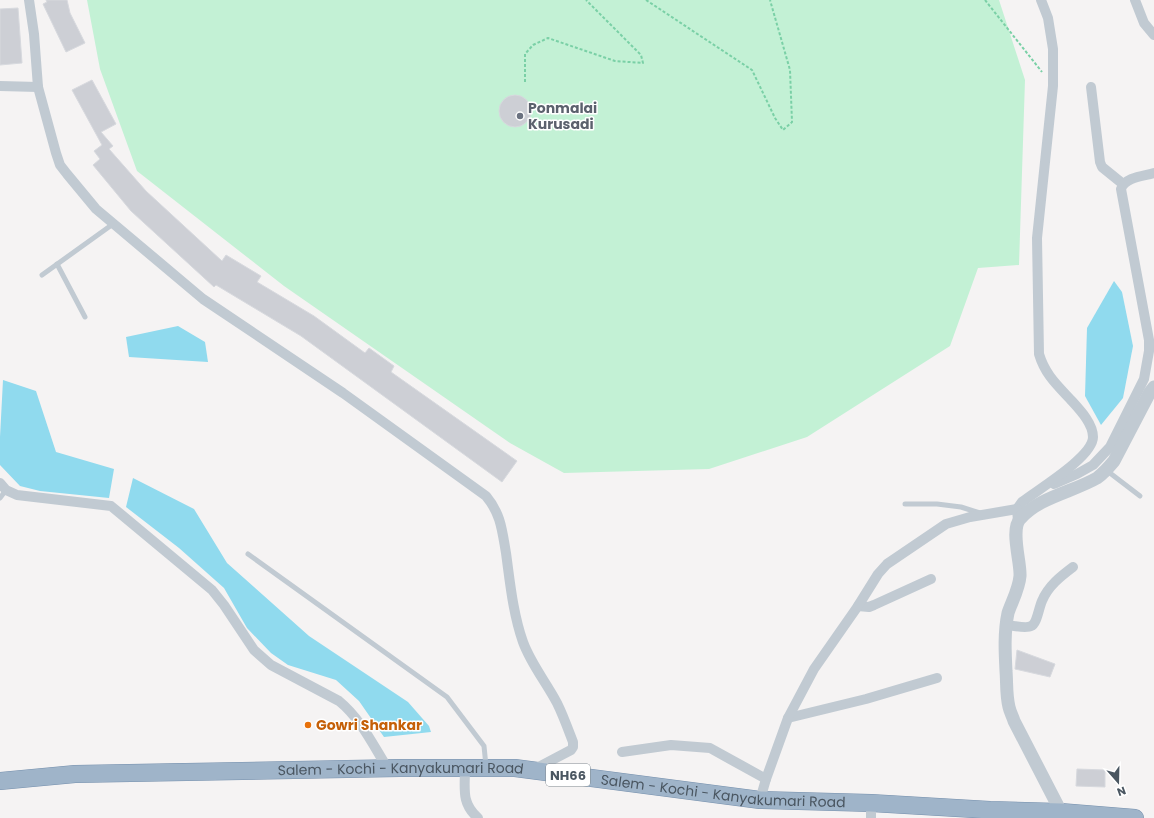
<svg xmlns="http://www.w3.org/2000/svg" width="1154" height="818" font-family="Poppins,sans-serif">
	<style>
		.green { fill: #c3f1d5 }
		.water { fill: #90daee }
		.building { fill: #cdcfd5; stroke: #d7d9de }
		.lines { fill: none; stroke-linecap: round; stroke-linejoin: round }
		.trunk-casing { stroke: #7690ad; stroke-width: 18 }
		.path { stroke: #7ad0a6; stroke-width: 2; stroke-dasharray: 3 2; stroke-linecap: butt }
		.service { stroke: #c1cad2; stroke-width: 5 }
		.minor { stroke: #c1cad2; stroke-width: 10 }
		.tertiary { stroke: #c1cad2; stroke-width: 13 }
		.trunk { stroke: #9fb4c9; stroke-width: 17 }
		.worship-dot { fill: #6b7280; stroke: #fff; stroke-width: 1.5 }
		.food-dot { fill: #e8710a; stroke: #fff; stroke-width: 1.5 }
		.labels { text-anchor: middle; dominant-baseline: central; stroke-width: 3; stroke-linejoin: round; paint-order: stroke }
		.shield { fill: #fff; stroke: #808990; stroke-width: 1 }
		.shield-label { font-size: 13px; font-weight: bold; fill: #4a5661 }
		.worship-label { font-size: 14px; font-weight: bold; fill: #5b616d; stroke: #fff; text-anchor: start }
		.food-label { font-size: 14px; font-weight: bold; fill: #c56008; stroke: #fff; text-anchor: start }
		.street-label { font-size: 14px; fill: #4a5661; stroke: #fff }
	</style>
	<rect width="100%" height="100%" fill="#f5f3f3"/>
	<!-- green -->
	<polygon class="green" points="87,0 999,0 1025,80 1019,265 978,268 950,346 807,437 709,469 564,473 510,443 284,286 137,171 100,69"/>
	<!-- water -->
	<g class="water">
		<polygon points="1114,281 1122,292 1133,346 1123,398 1101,425 1085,396 1087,328"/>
		<polygon points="178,326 205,342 208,362 129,357 126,337"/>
		<polygon points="3,380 36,391 56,452 114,469 109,498 40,491 20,486 0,465 0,437"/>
		<polygon points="133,478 194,509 227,563 309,636 408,702 429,726 431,732 384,737 359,701 336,680 288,665 271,653 247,628 224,588 179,548 126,507"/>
	</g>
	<!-- building -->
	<g class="building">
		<polygon points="46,0 67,0 70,13 85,43 66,52 43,4 47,2"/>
		<polygon points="18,8 22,63 0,65 0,9"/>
		<polygon points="92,80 116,124 101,132 113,146 109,149 146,191 222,261 226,255 261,276 257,282 314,316 365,353 369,348 394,366 391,372 517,461 502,482 301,336 216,285 214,287 131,211 93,165 100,159 94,151 102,145 72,90"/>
		<circle cx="515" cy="111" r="16"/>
		<polygon points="1017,650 1055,664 1050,677 1015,669"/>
		<polygon points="1077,769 1105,770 1105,787 1076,786"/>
	</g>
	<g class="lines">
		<!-- trunk casing -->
		<g class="trunk-casing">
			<g id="trunk">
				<path id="s1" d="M 0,781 L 75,774 L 400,768 L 515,768 L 760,800 L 871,803 L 990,810 L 1061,812 L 1135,818"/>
			</g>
		</g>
		<!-- path -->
		<g class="path">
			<polyline points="646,0 752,70 775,118 783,130 792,122 790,70 770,0"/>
			<polyline points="985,0 1042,72"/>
			<polyline points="525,82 525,54 533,45 548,38 615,61 643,63 641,55 586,0"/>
		</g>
		<!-- service -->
		<g class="service">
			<polyline points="57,264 85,317"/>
			<polyline points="42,275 113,224"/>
			<polyline points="1106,470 1140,496"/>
			<polyline points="0,498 6,490"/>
			<polyline points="905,504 937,504 961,507 980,513"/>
			<polyline points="248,554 447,697 484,746 486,766"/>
		</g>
		<!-- minor -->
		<g class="minor">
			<path d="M 29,0 L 34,34 L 38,87 L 56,153 L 60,165 L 67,174 L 96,209 L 203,299 L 343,393 L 486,496 C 501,514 502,530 506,553 C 510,582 513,614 523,642 C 531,664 546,682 557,703 C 563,715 568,729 573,742 L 573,747 L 571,750 L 533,770"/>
			<polyline points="1135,0 1144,23 1154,35"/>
			<polyline points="0,86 38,87"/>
			<polyline points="1091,87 1100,162 1102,167 1123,184"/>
			<path d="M 0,483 L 6,490 L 17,495 L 111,506 L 212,590 L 224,605 L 254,650 L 271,665 L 339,701 C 361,719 373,745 388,769"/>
			<path d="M 1054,484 L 1077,474 L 1093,465 L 1110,447 L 1144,379 L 1149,351 L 1149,340 L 1121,189 C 1125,177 1144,176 1154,173"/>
			<path d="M 1018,521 L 1017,509 L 1022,502 C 1037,490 1093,457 1093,437 C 1093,423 1079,409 1070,399 C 1056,384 1045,374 1039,354 L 1037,238 L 1053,86 L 1053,49 L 1048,18 L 1041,0"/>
			<polyline points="858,606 869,607 874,605 931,579"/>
			<path d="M 1006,625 C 1011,625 1026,629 1031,626 C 1037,624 1039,607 1042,601 C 1048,586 1061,576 1073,567"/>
			<polyline points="788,718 866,699 937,678"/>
			<polyline points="622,752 671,745 710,748 766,779"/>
			<path d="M 465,768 C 465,789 461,803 478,818"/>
			<polyline points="760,800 766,779 788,718 814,669 858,606 878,574 887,564 946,524 970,517 1017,509"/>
			<polyline points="871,803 871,818"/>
		</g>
		<!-- tertiary -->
		<path class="tertiary" d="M 1061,812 L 1014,721 C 1013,717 1010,712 1009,707 C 1006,695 1007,683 1006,671 C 1005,652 1004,632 1008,613 C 1012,601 1019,589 1020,576 C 1021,562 1010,530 1020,519 C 1039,497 1073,492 1097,478 C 1104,473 1109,467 1114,461 L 1150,392 L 1154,387"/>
		<!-- trunk -->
		<use href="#trunk" class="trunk"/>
	</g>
	<!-- markers -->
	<circle class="worship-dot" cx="520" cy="116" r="4"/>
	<circle class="food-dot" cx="308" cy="725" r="4"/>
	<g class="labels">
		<!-- shield labels -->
		<rect class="shield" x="546" y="764" width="44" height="22" rx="3"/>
		<g class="shield-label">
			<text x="568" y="775">NH66</text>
		</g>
		<!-- worship labels -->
		<g class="worship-label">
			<text x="528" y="108">Ponmalai<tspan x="528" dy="16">Kurusadi</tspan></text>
		</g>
		<!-- food labels -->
		<g class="food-label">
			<text x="316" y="725">Gowri Shankar</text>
		</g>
		<!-- street labels -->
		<g class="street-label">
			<text stroke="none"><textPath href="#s1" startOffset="401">Salem - Kochi - Kanyakumari Road</textPath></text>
			<text stroke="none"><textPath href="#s1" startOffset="725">Salem - Kochi - Kanyakumari Road</textPath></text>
		</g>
	</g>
	<!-- north arrow -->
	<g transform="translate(1118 782) rotate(160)" stroke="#ffffff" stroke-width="3" paint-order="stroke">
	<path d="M0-3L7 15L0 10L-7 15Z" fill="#4a5661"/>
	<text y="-6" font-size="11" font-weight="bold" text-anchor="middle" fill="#4a5661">N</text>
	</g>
</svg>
